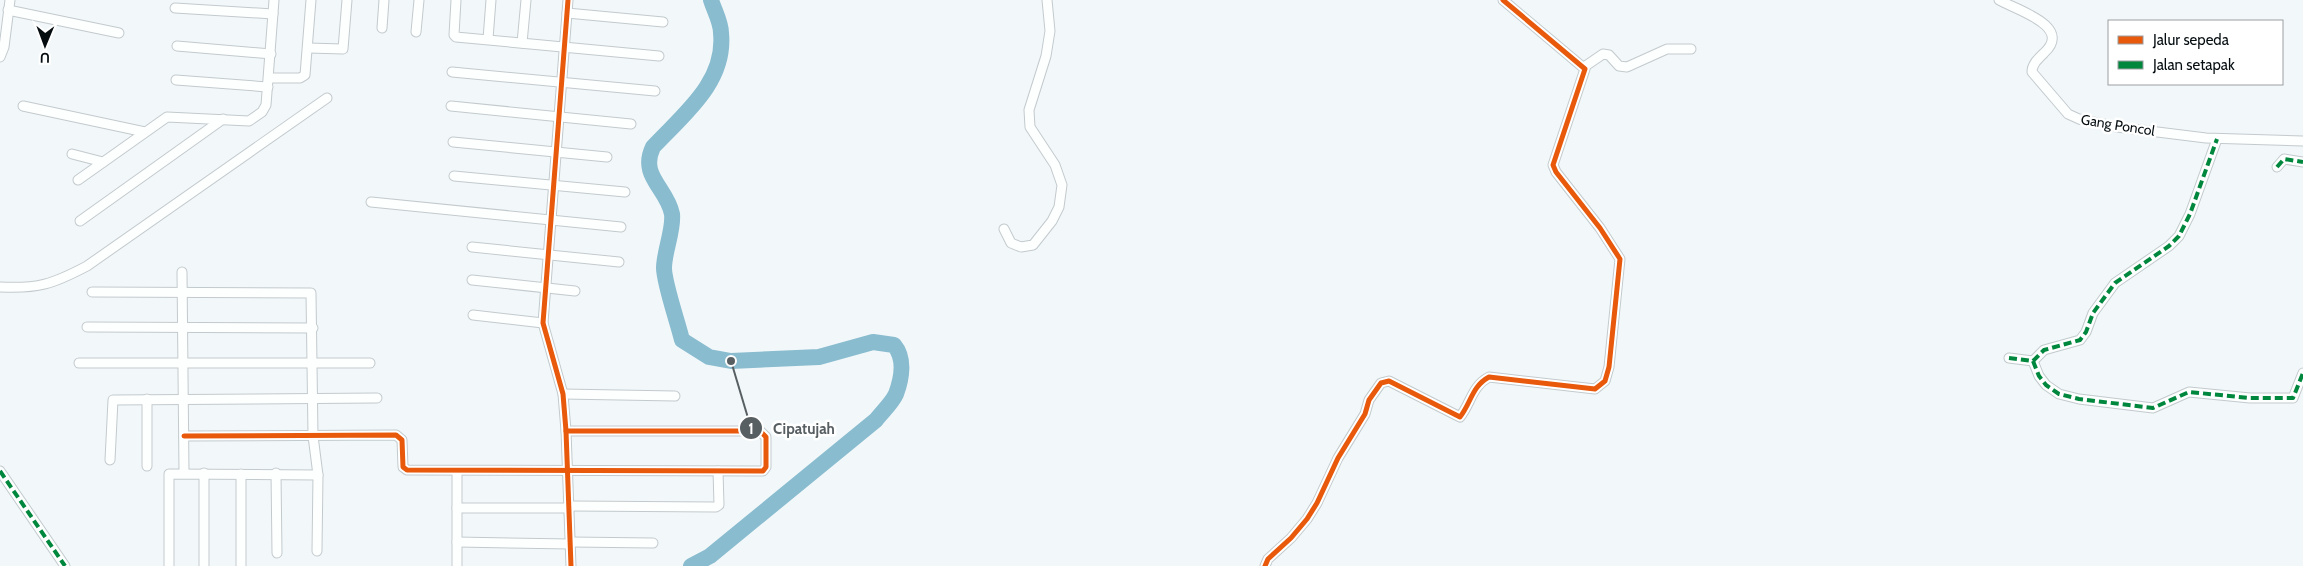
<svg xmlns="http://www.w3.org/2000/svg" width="2303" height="566" font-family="Cabin,sans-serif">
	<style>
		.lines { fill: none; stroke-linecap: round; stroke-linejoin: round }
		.river { stroke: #89bccf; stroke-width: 16 }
		.minor-casing { stroke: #c3cacd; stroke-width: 11 }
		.minor { stroke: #fdfefe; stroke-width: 9 }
		.quiet { stroke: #00873e; stroke-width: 4; stroke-dasharray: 8 4; stroke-linecap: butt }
		.cycleway-casing { stroke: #fff; stroke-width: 8 }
		.cycleway { stroke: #e8590c; stroke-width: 5 }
		.labels { text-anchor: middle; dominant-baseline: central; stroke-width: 5; stroke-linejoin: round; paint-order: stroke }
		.street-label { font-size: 14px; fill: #050d11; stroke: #fff }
		.leader { fill: none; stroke: #585f63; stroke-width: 2 }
		.callout-dot { fill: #585f63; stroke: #fff; stroke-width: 2 }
		.mark-label { font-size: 15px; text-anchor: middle; font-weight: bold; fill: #fff }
		.callout-label { font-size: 15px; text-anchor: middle; font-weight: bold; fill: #585f63; stroke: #fff; stroke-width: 5; stroke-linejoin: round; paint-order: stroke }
	</style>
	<rect width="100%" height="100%" fill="#f2f8fa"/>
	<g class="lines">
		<!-- river -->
		<path class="river" d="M 691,566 L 710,556 L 876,420 C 882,412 892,403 896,394 C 902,378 905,358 894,345 L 873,342 L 819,357 L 731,361 L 709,357 L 682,340 C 678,323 664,283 664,268 C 664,252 674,229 672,214 C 667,188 639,176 653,147 C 684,114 726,82 721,33 C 721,22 714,10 711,0"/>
		<!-- minor casing -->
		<g class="minor-casing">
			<g id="minor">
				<polyline points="456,0 454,35 456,37 659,56"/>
				<polyline points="568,0 543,323 563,394 566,431 571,566"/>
				<path d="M 1999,0 C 2014,9 2074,26 2044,53 C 2038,59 2032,64 2032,72 L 2068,114 L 2079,119 L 2117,127 L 2206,138 L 2303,141"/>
				<polyline points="175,8 273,14"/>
				<polyline points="8,10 119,33"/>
				<polyline points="567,13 663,22"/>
				<polyline points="382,28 384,0"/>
				<polyline points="416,32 419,0"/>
				<polyline points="488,39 491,0"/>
				<polyline points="522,43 526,0"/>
				<polyline points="177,46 271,54"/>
				<polyline points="308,48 343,49 347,0"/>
				<polyline points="0,57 4,47 10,0"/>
				<polyline points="1584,67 1603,54 1609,55 1619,66 1627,67 1667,49 1691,49"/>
				<polyline points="452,72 655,91"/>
				<polyline points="269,78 300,78 305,75 311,0"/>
				<polyline points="176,80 268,87"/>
				<polyline points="23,106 145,132"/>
				<polyline points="451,106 631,124"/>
				<polyline points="453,142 607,157"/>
				<polyline points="72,154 103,162"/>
				<polyline points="2277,167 2284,159 2303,162"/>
				<polyline points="454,176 625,192"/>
				<polyline points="78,180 167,117 249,121 262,112 266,105 274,0"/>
				<polyline points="371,202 621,227"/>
				<polyline points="80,221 223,119"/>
				<polyline points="1004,229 1011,243 1021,247 1033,245 1052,221 1059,207 1062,185 1055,165 1030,127 1029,110 1046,56 1050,31 1047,0"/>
				<polyline points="472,247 619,262"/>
				<polyline points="182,272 184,473"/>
				<polyline points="472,280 575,291"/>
				<path d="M 0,287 C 38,289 53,284 87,266 L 327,98"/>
				<polyline points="92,292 311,293 313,436 318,475 317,551"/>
				<polyline points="473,315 543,323"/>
				<polyline points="87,327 313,328"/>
				<polyline points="2009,358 2033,361"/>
				<polyline points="2033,361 2039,376 2046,385 2059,394 2079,399 2153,408 2189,392 2250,398 2293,398 2303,373"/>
				<polyline points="2033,361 2044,350 2080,340 2086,332 2093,313 2115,283 2169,246 2179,236 2190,214 2217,139"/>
				<polyline points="79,363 370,363"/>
				<polyline points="563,394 675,396"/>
				<polyline points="147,399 147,466"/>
				<polyline points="184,436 396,435 402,440 403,467 407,470 763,471 766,467 766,437 760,431 566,431"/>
				<polyline points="110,460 113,400 377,398"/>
				<polyline points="0,471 65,566"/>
				<polyline points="276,473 277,553"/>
				<polyline points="241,474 241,566"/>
				<polyline points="570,506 716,507 719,505 718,471"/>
				<polyline points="457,508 570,508"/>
				<polyline points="457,542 571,544"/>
				<polyline points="571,542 653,543"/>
				<polyline points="169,566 169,474 318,475"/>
				<polyline points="204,566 204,473"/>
				<polyline points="457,566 457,471"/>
				<path d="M 1265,566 L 1268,559 L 1291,538 L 1307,519 L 1317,503 L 1338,458 L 1365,414 L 1369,400 L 1381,383 L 1389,381 L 1460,417 C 1471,403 1472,386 1489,377 L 1595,389 L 1605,381 L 1609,367 L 1620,259 L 1600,228 L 1556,172 L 1553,165 L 1585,69 L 1503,0"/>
			</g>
		</g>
		<!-- minor -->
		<use href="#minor" class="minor"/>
		<!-- quiet -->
		<g class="quiet">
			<polyline points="2277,167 2284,159 2303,162"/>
			<polyline points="2009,358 2033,361"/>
			<polyline points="2033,361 2039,376 2046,385 2059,394 2079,399 2153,408 2189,392 2250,398 2293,398 2303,373"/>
			<polyline points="2033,361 2044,350 2080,340 2086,332 2093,313 2115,283 2169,246 2179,236 2190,214 2217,139"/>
			<polyline points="0,471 65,566"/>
		</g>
		<!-- cycleway casing -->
		<g class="cycleway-casing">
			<g id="cycleway">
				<polyline points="568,0 543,323 563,394 566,431 571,566"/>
				<polyline points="184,436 396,435 402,440 403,467 407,470 763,471 766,467 766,437 760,431 566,431"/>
				<path d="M 1265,566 L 1268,559 L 1291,538 L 1307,519 L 1317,503 L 1338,458 L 1365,414 L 1369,400 L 1381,383 L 1389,381 L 1460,417 C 1471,403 1472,386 1489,377 L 1595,389 L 1605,381 L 1609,367 L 1620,259 L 1600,228 L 1556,172 L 1553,165 L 1585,69 L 1503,0"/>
			</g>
		</g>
		<!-- cycleway -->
		<use href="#cycleway" class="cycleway"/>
	</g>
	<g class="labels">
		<!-- street labels -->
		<g class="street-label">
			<text transform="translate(2118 125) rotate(9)">Gang Poncol</text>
		</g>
	</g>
	<!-- callouts -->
	<path class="leader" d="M731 361L751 428"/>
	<g class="callout-dot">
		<circle cx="731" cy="361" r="5"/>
		<circle cx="751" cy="428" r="12"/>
	</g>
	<g class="mark-label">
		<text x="751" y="434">1</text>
	</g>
	<g class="callout-label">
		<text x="804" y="434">Cipatujah</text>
	</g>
	<!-- legend -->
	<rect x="2108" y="20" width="175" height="65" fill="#ffffff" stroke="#9b9ea0"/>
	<rect x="2118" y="36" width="25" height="8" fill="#e8590c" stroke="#9b9ea0"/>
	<text x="2153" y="45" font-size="15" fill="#050d11">Jalur sepeda</text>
	<rect x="2118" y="61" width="25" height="8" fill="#00873e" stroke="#9b9ea0"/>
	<text x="2153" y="70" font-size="15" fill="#050d11">Jalan setapak</text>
	<!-- north arrow -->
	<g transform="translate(45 45) rotate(181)" stroke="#ffffff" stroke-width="4" paint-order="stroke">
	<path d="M0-4L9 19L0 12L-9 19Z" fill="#050d11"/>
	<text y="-8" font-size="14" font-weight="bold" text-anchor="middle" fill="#050d11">U</text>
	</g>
</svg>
